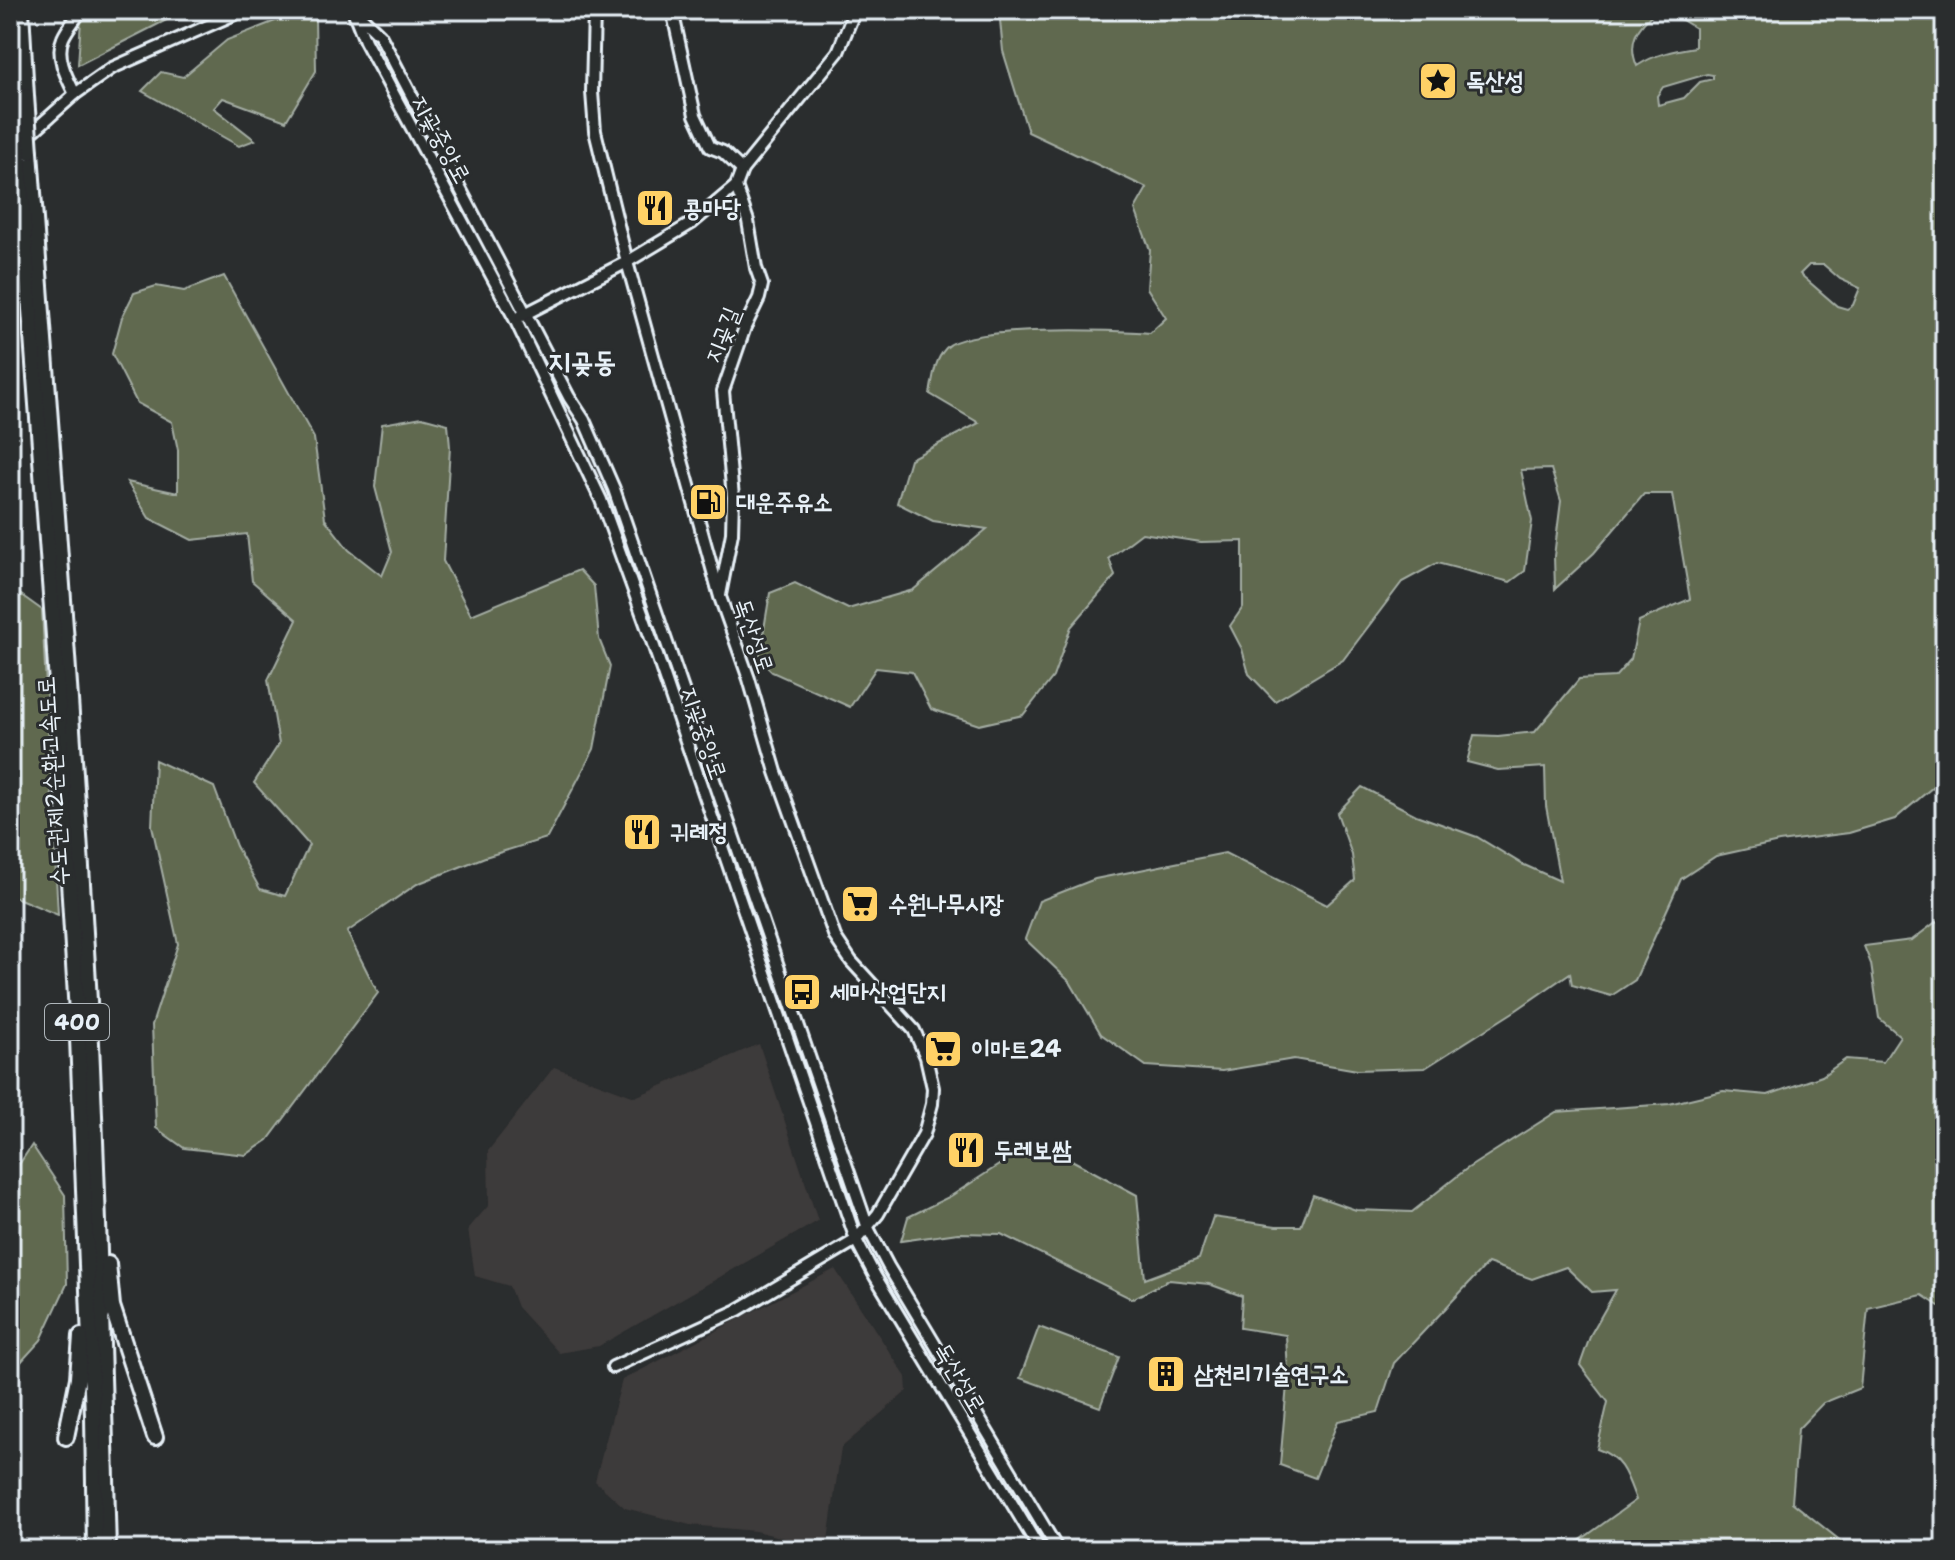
<svg xmlns="http://www.w3.org/2000/svg" width="1955" height="1560" font-family="'Shantell Sans','Poor Story',sans-serif">
	<style>
		.built { fill: #3e3a3a }
		.green { fill: #61694f; stroke: #a4ada4; stroke-width: 2; fill-rule: evenodd }
		.lines { fill: none; stroke-linecap: round; stroke-linejoin: round }
		.minor-casing { stroke: #e8f1f8; stroke-width: 16 }
		.highway-casing { stroke: #e8f1f8; stroke-width: 20 }
		.minor { stroke: #2a2d2e; stroke-width: 10 }
		.highway { stroke: #2a2d2e; stroke-width: 14 }
		.highway-bridge-casing { stroke: #e8f1f8; stroke-width: 20; stroke-linecap: butt }
		.highway-bridge { stroke: #2a2d2e; stroke-width: 14 }
		.labels { text-anchor: middle; dominant-baseline: central; stroke-width: 6; stroke-linejoin: round; paint-order: stroke }
		.shield { fill: #2a2d2e; stroke: #afb6bb; stroke-width: 2 }
		.shield-label { font-size: 22px; font-weight: bold; fill: #e8f1f8 }
		.poi-label { font-size: 24px; font-weight: bold; fill: #e8f1f8; stroke: #2a2d2e; text-anchor: start }
		.street-label { font-size: 24px; fill: #e8f1f8; stroke: #2a2d2e }
		.quarter-label { font-size: 28px; font-weight: bold; fill: #e8f1f8; stroke: #2a2d2e }
	</style>
	<rect width="100%" height="100%" fill="#2a2d2e"/>
	<filter id="ink" filterUnits="userSpaceOnUse"><feTurbulence type="fractalNoise" baseFrequency=".0125" numOctaves="2"/><feDisplacementMap in="SourceGraphic" scale="16" xChannelSelector="R" yChannelSelector="G"/><feConvolveMatrix kernelMatrix="1 2 1 2 8 2 1 2 1" color-interpolation-filters="sRGB"/></filter>
	<g filter="url(#ink)">
		<!-- built -->
		<g class="built">
			<polygon points="759,1044 818,1221 599,1346 559,1353 517,1307 509,1286 475,1276 468,1229 489,1205 488,1151 554,1067 635,1097"/>
			<polygon points="835,1269 906,1377 907,1391 841,1448 827,1548 755,1531 690,1525 625,1508 595,1481 622,1380"/>
		</g>
		<!-- green -->
		<g class="green">
			<polygon points="87,10 186,10 78,65 81,20"/>
			<path d="M 999,10 L 1945,10 L 1945,784 L 1939,782 L 1895,819 L 1849,833 L 1779,842 L 1716,856 L 1681,879 L 1635,980 L 1611,996 L 1572,985 L 1570,973 L 1515,1011 L 1425,1068 L 1357,1070 L 1294,1059 L 1222,1071 L 1146,1066 L 1101,1034 L 1070,982 L 1025,939 L 1039,901 L 1095,879 L 1225,853 L 1327,905 L 1355,880 L 1352,855 L 1337,813 L 1362,787 L 1416,815 L 1477,837 L 1522,864 L 1560,881 L 1546,806 L 1545,767 L 1498,770 L 1467,762 L 1474,735 L 1498,736 L 1535,732 L 1579,679 L 1615,677 L 1631,659 L 1639,621 L 1690,599 L 1672,494 L 1644,494 L 1594,553 L 1555,589 L 1554,556 L 1561,501 L 1551,469 L 1521,470 L 1532,521 L 1525,571 L 1510,582 L 1437,563 L 1402,582 L 1343,660 L 1275,701 L 1249,674 L 1242,649 L 1230,626 L 1243,607 L 1243,541 L 1201,542 L 1142,533 L 1109,558 L 1115,576 L 1071,627 L 1053,677 L 1023,715 L 979,725 L 931,709 L 912,672 L 876,668 L 850,707 L 772,672 L 759,659 L 770,593 L 795,583 L 848,609 L 913,590 L 987,529 L 933,521 L 897,503 L 910,459 L 979,423 L 930,394 C 933,378 934,361 946,348 C 966,325 1116,330 1150,333 L 1166,318 L 1147,288 L 1150,250 L 1135,209 L 1147,188 L 1028,132 L 1003,51 ZM 1656,11 L 1682,20 L 1695,28 L 1695,47 C 1675,50 1655,54 1637,66 C 1627,42 1637,27 1656,11 ZM 1707,74 L 1713,75 L 1713,79 L 1700,82 L 1684,98 L 1658,105 L 1657,96 L 1663,87 ZM 1809,265 L 1824,265 L 1840,279 L 1860,288 L 1853,305 L 1847,309 L 1837,306 L 1800,274 Z"/>
			<polygon points="305,12 315,18 316,71 286,121 223,98 214,108 255,140 239,146 142,91 161,72 183,77 227,40 293,14"/>
			<polygon points="224,276 314,438 325,519 349,550 382,576 392,552 375,487 382,424 422,417 448,424 450,447 443,561 471,615 579,570 594,586 599,639 610,666 594,749 547,838 485,857 417,884 347,932 378,993 268,1140 246,1155 184,1148 156,1128 152,1025 178,944 152,826 155,760 214,787 236,846 260,889 285,896 309,845 254,783 279,744 268,680 297,620 252,581 247,534 192,540 149,518 127,482 178,493 178,450 172,422 137,403 112,354 122,317 134,293 156,286 184,291"/>
			<polygon points="10,587 42,610 58,915 10,895"/>
			<path d="M 1945,915 L 1945,1310 L 1922,1295 L 1868,1308 L 1860,1388 L 1823,1403 L 1798,1429 L 1792,1502 L 1852,1550 L 1578,1550 L 1575,1544 L 1636,1500 C 1627,1476 1622,1457 1597,1449 L 1608,1402 L 1580,1365 L 1591,1334 L 1616,1290 L 1592,1292 L 1566,1267 L 1532,1279 L 1488,1263 L 1394,1363 L 1378,1412 L 1338,1421 L 1315,1478 L 1280,1465 L 1288,1373 L 1286,1335 L 1240,1328 L 1242,1296 L 1209,1284 L 1169,1280 L 1132,1299 L 1001,1234 L 958,1233 L 901,1241 L 908,1217 L 951,1196 L 1036,1141 L 1137,1195 L 1145,1279 L 1199,1259 L 1213,1217 L 1276,1226 L 1301,1226 L 1313,1195 L 1356,1210 L 1412,1212 L 1465,1170 L 1556,1112 L 1669,1104 L 1723,1091 L 1768,1095 L 1822,1076 L 1846,1059 L 1883,1062 L 1900,1036 L 1879,1018 L 1871,964 L 1864,946 L 1912,940 Z"/>
			<polygon points="32,1145 65,1195 67,1284 41,1340 10,1374 10,1178"/>
			<polygon points="1039,1327 1119,1357 1100,1407 1020,1378"/>
		</g>
		<g class="lines">
			<!-- minor casing -->
			<g class="minor-casing">
				<g id="minor">
					<polyline points="354,10 380,35 569,397 584,420 614,489 868,1228 888,1266 1058,1550"/>
					<polyline points="594,10 592,92 595,131 627,262 720,597 749,679 776,772 835,937 851,961 914,1030 926,1057 933,1088 932,1104 924,1134 878,1214 856,1240 738,1310 613,1367"/>
					<polyline points="672,10 695,115 710,147 723,152 742,170"/>
					<polyline points="354,13 365,41 515,319 601,500 652,641 856,1240 875,1276 1040,1550"/>
					<path d="M 75,94 C 67,78 55,56 63,38 C 67,28 76,19 81,10"/>
					<polyline points="10,152 75,94 112,68 244,10"/>
					<polyline points="521,316 627,262 692,223 736,186 742,170 838,52 855,10"/>
					<polyline points="720,595 732,533 733,497 723,391 745,327 759,298 762,285 756,268 748,221 736,186"/>
				</g>
			</g>
			<!-- highway casing -->
			<g class="highway-casing">
				<g id="highway">
					<polyline points="21,10 26,96"/>
					<polyline points="10,39 14,99"/>
					<path d="M 30,152 C 51,435 73,718 89,1001 C 98,1184 103,1367 108,1550"/>
					<polyline points="19,159 54,636 77,1013 93,1416 95,1550"/>
					<polyline points="108,1264 112,1306 155,1437"/>
					<polyline points="66,1437 78,1378 81,1336"/>
				</g>
			</g>
			<!-- minor -->
			<use href="#minor" class="minor"/>
			<!-- highway -->
			<use href="#highway" class="highway"/>
			<!-- highway-bridge casing -->
			<g class="highway-bridge-casing">
				<g id="highway-bridge">
					<polyline points="26,96 30,152"/>
					<polyline points="14,99 19,159"/>
				</g>
			</g>
			<!-- highway-bridge -->
			<use href="#highway-bridge" class="highway-bridge"/>
		</g>
	</g>
	<!-- icons -->
	<defs>
		<g id="sight-square" transform="scale(2)"><rect x="-9" y="-9" width="18" height="18" rx="4" fill="#ffd166" stroke="#2a2d2e"/><path d="M0-6L1.8-2.2L6-1.7L2.9 1.2L3.7 5.4L0 3.3L-3.7 5.4L-2.9 1.2L-6-1.7L-1.8-2.2Z" fill="#111"/></g>
		<g id="restaurant-square" transform="scale(2)"><rect x="-9" y="-9" width="18" height="18" rx="4" fill="#ffd166" stroke="#2a2d2e"/><path d="M-5-6h1v4h1v-4h1v4h1v-4h1v5L-1.5 .5V6h-2V.5L-5-1ZM5-6V6H3V1.5H1.5Q1.5-4 5-6Z" fill="#111"/></g>
		<g id="fuel-square" transform="scale(2)"><rect x="-9" y="-9" width="18" height="18" rx="4" fill="#ffd166" stroke="#2a2d2e"/><path d="M-5.5-6h7V0h2V4h1.3V-2.5L3-4.5l.8-.8L6-3V5H2.5V1h-1V6h-7ZM-4.2-4.7v3.2H.2V-4.7Z" fill="#111"/></g>
		<g id="supermarket-square" transform="scale(2)"><rect x="-9" y="-9" width="18" height="18" rx="4" fill="#ffd166" stroke="#2a2d2e"/><path d="M-6-5.5h2.5l.6 2H6L4.5 2H-2.5L-4.4-4H-6ZM-1.5 3.2a1.3 1.3 0 1 0 .1 0ZM3 3.2a1.3 1.3 0 1 0 .1 0Z" fill="#111"/></g>
		<g id="bus-square" transform="scale(2)"><rect x="-9" y="-9" width="18" height="18" rx="4" fill="#ffd166" stroke="#2a2d2e"/><path d="M-5-6H5V4H4V6H2V4H-2V6H-4V4H-5ZM-3.5-4V0h7V-4ZM-3.5 1.2v1.5H-2V1.2ZM2 1.2v1.5H3.5V1.2Z" fill="#111"/></g>
		<g id="building-square" transform="scale(2)"><rect x="-9" y="-9" width="18" height="18" rx="4" fill="#ffd166" stroke="#2a2d2e"/><path d="M-4-6H4V6H1V3H-1V6H-4ZM-2.5-4.3h1.7v1.8h-1.7ZM.8-4.3h1.7v1.8H.8ZM-2.5-1h1.7V.8h-1.7ZM.8-1h1.7V.8H.8Z" fill="#111"/></g>
	</defs>
	<g fill-rule="evenodd">
		<use href="#sight-square" x="1438" y="81"/>
		<use href="#restaurant-square" x="655" y="208"/>
		<use href="#fuel-square" x="708" y="502"/>
		<use href="#restaurant-square" x="642" y="832"/>
		<use href="#supermarket-square" x="860" y="904"/>
		<use href="#bus-square" x="802" y="992"/>
		<use href="#supermarket-square" x="943" y="1049"/>
		<use href="#restaurant-square" x="966" y="1150"/>
		<use href="#building-square" x="1166" y="1374"/>
	</g>
	<g class="labels">
		<!-- shield labels -->
		<rect class="shield" x="45" y="1004" width="64" height="36" rx="6"/>
		<g class="shield-label">
			<text x="77" y="1022">400</text>
		</g>
		<!-- poi labels -->
		<g class="poi-label">
			<text x="1466" y="81">독산성</text>
			<text x="683" y="208">콩마당</text>
			<text x="736" y="502">대운주유소</text>
			<text x="670" y="832">귀례정</text>
			<text x="888" y="904">수원나무시장</text>
			<text x="830" y="992">세마산업단지</text>
			<text x="971" y="1049">이마트24</text>
			<text x="994" y="1150">두레보쌈</text>
			<text x="1194" y="1374">삼천리기술연구소</text>
		</g>
		<!-- street labels -->
		<g class="street-label">
			<text transform="translate(441 139) rotate(61)">지곶중앙로</text>
			<text transform="translate(722 335) rotate(-68)">지곶길</text>
			<text transform="translate(754 636) rotate(71)">독산성로</text>
			<text transform="translate(704 733) rotate(71)">지곶중앙로</text>
			<text transform="translate(53 781) rotate(-94)">수도권제2순환고속도로</text>
			<text transform="translate(960 1378) rotate(59)">독산성로</text>
		</g>
		<!-- quarter labels -->
		<g class="quarter-label">
			<text x="582" y="361">지곶동</text>
		</g>
	</g>
	<!-- margin -->
	<rect width="1955" height="1560" fill="none" stroke="#2a2d2e" stroke-width="40"/>
	<rect x="20" y="20" width="1915" height="1520" fill="none" stroke="#e8f1f8" stroke-width="3" filter="url(#ink)"/>
</svg>
